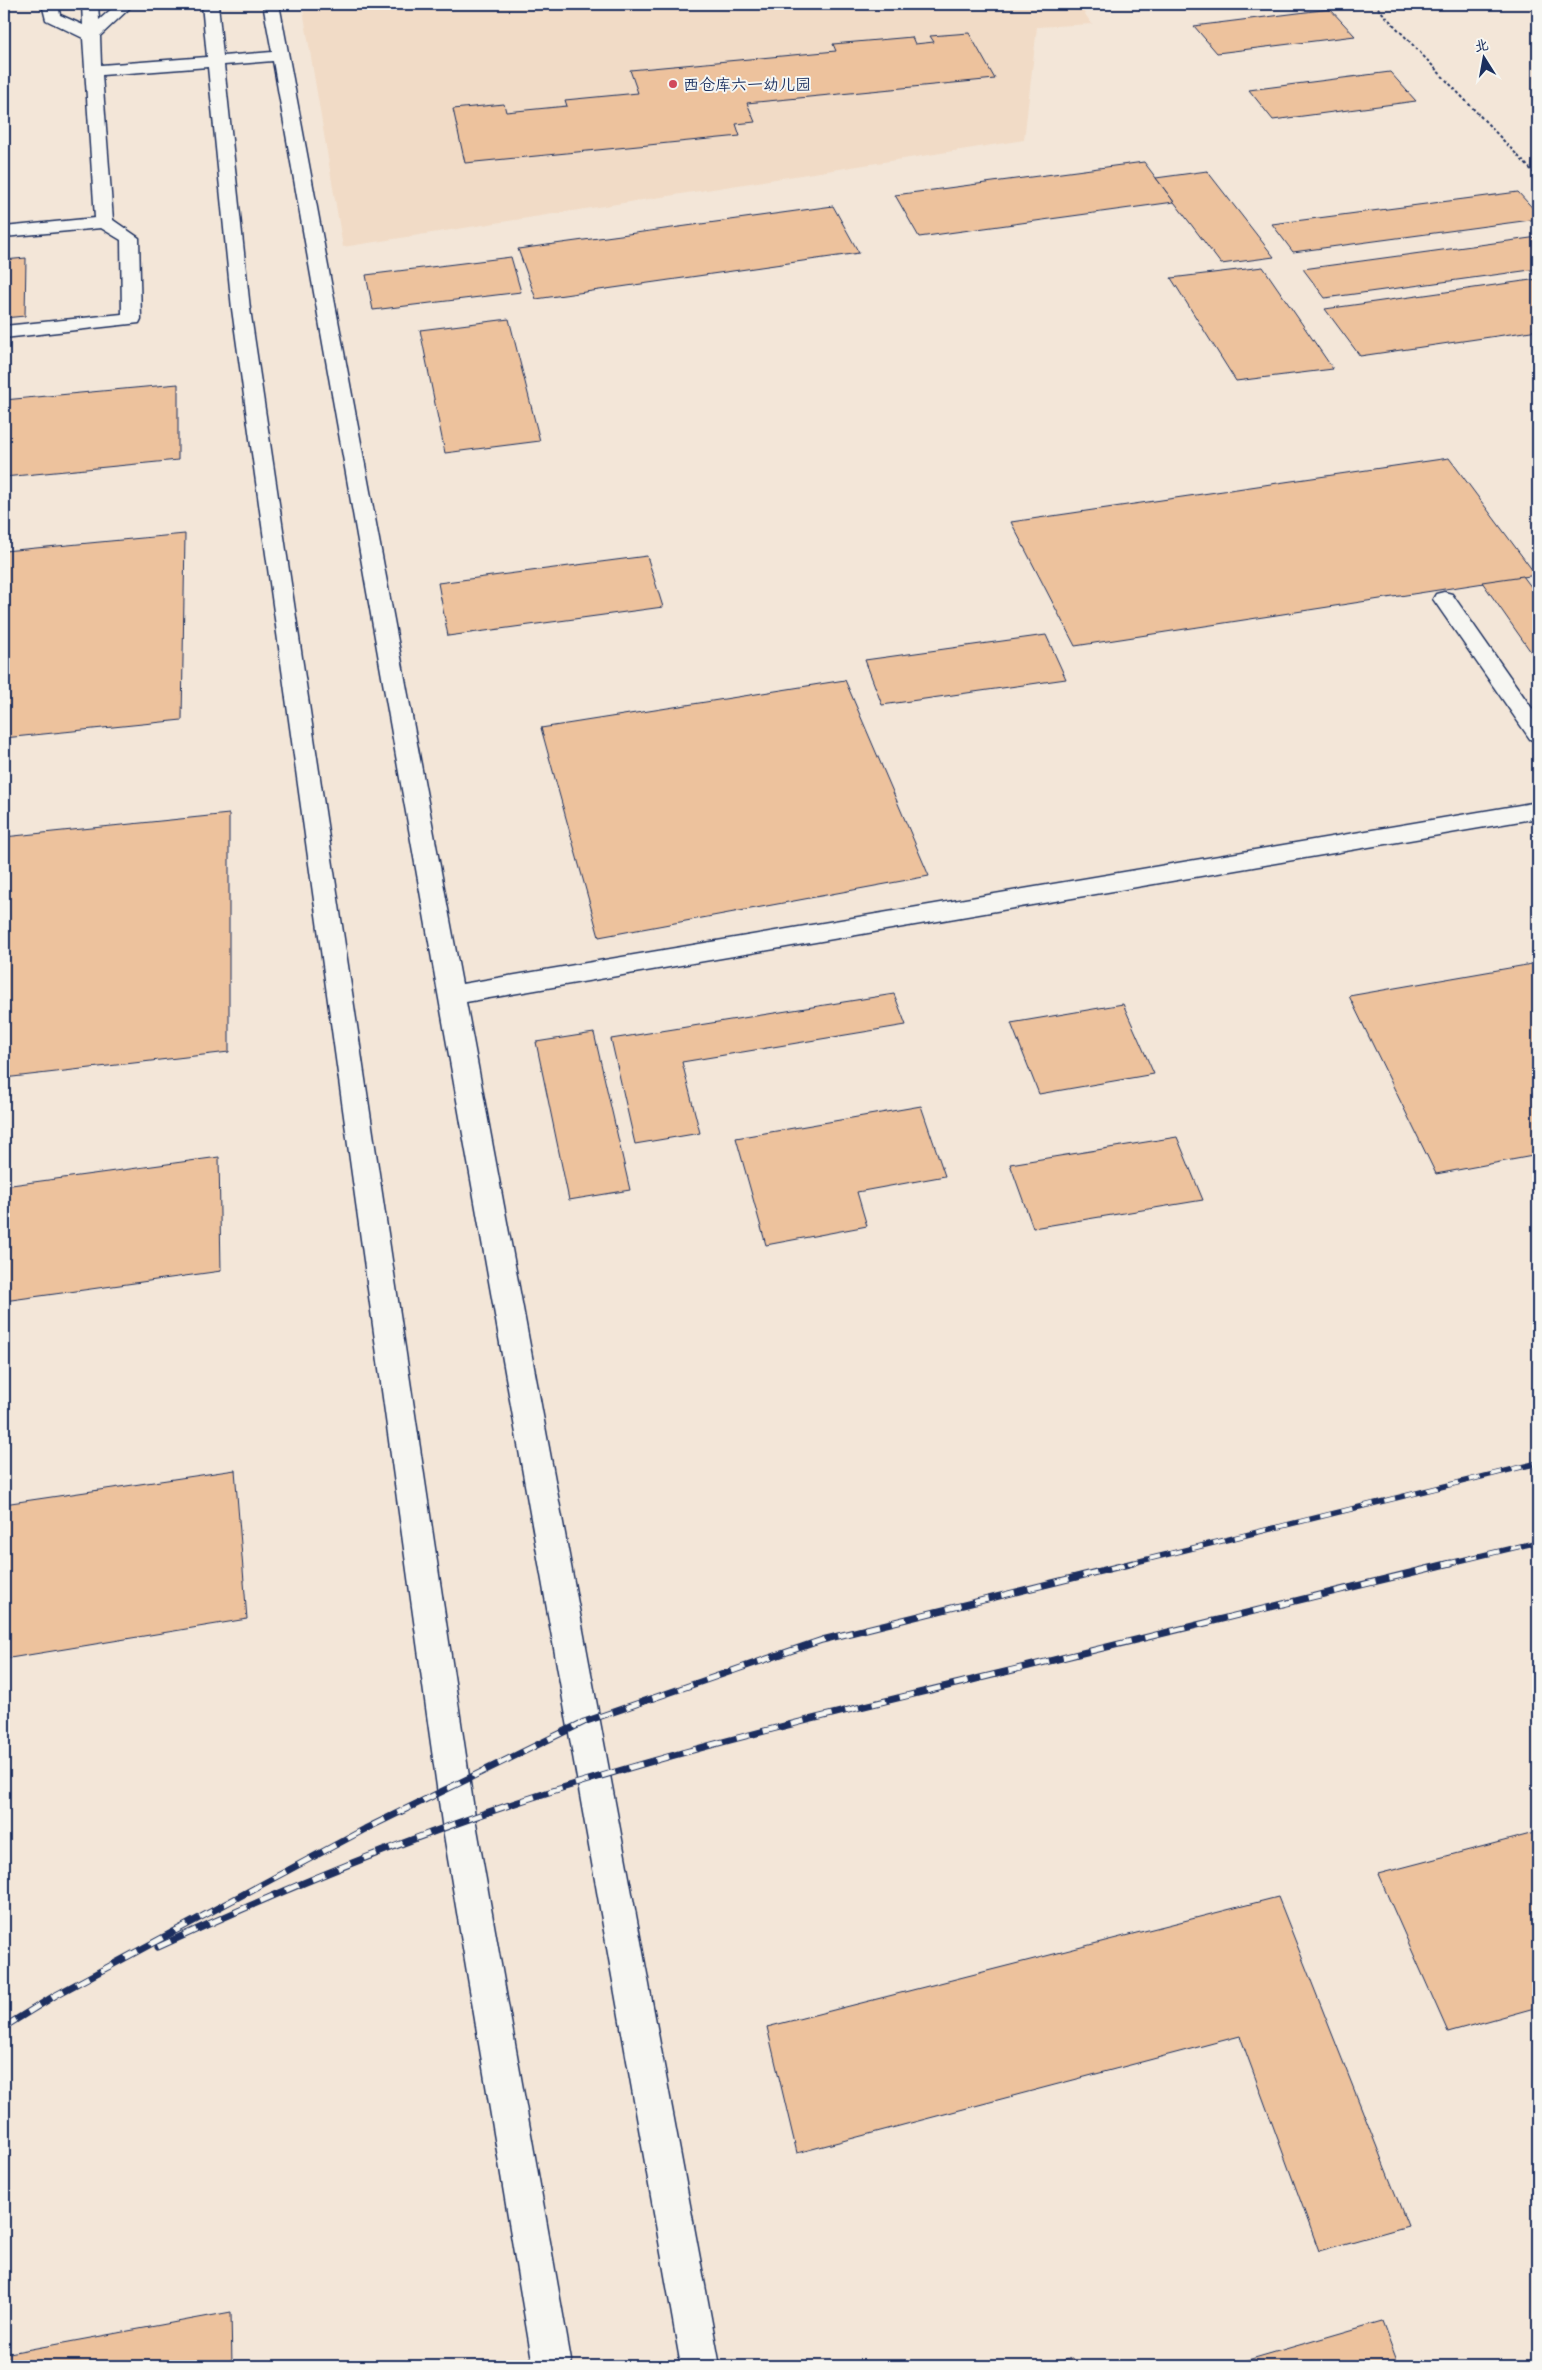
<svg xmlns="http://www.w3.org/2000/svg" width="1542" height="2370" font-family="Itim,'LXGW WenKai TC',sans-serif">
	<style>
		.built { fill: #f1dbc6 }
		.building { fill: #edc29d; stroke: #1b2f5e }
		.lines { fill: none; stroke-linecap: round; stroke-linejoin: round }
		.street-casing { stroke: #1b2f5e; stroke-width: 3 }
		.path { stroke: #1b2f5e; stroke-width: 2; stroke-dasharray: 3 2.5; stroke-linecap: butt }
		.street { fill: #f6f6f2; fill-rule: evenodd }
		.rail-far1-casing { stroke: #1b2f5e; stroke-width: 5.5 }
		.rail-casing { stroke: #1b2f5e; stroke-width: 7 }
		.rail-far1 { stroke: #f6f6f2; stroke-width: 4; stroke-dasharray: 11; stroke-linecap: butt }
		.rail { stroke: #f6f6f2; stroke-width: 5; stroke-dasharray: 14; stroke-linecap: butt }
		.poi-dot { fill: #d1495b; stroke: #f6f6f2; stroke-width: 2 }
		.labels { text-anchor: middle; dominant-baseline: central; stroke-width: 4; stroke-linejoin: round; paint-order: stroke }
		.far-poi-label { font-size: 16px; fill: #1b2f5e; stroke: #f6f6f2; text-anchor: start }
	</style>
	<rect width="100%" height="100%" fill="#f3e6d8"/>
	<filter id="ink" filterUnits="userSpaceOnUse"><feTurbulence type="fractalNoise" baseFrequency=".02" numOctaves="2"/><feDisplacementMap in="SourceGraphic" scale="10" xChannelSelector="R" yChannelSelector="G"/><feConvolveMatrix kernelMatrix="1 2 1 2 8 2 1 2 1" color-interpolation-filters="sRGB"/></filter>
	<g filter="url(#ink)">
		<!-- built -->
		<polygon class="built" points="302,4 1078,4 1092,24 1037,27 1024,140 343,247"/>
		<!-- building -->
		<g class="building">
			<polygon points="1330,9 1355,36 1217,53 1194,26"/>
			<polygon points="969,33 995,79 747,103 755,122 736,124 740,136 465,163 453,109 504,104 506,112 567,106 565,100 638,93 630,70 836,51 833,44 912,37 915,44 934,42 930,36"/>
			<polygon points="1390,72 1416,101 1273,120 1249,90"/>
			<polygon points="1144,162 1174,202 919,237 895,195"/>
			<polygon points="1207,171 1274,257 1221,264 1156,178"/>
			<polygon points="1518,192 1538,214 1538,219 1293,252 1272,224"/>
			<polygon points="833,206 859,253 536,299 518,249"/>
			<polygon points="1538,237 1538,269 1325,298 1303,269"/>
			<polygon points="511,257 521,292 373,310 366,275"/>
			<polygon points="26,258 25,316 4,318 4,260"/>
			<polygon points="1263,267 1333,369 1236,381 1171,278"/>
			<polygon points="1538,279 1538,330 1360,356 1325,309"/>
			<polygon points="509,319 540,441 445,453 420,330"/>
			<polygon points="178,384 178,460 4,477 4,400"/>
			<polygon points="1449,458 1536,575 1075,646 1011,522"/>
			<polygon points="185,534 182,720 4,738 4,551"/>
			<polygon points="647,556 663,607 448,636 438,583"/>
			<polygon points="1523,576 1538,596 1538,662 1482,582"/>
			<polygon points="1046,635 1066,679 882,705 865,660"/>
			<polygon points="845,680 929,876 599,937 541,728"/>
			<polygon points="229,814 229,1052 4,1078 4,837"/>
			<polygon points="1538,963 1538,1155 1436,1174 1349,996"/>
			<polygon points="894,994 906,1025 682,1062 700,1133 635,1144 611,1039"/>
			<polygon points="1123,1004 1154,1074 1039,1094 1011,1023"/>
			<polygon points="594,1033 630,1190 569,1200 536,1042"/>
			<polygon points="921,1106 945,1176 857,1192 867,1226 766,1245 736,1138"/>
			<polygon points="1177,1137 1203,1200 1033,1228 1010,1164"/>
			<polygon points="219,1157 221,1271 4,1301 4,1186"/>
			<polygon points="235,1470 247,1619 4,1659 4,1504"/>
			<polygon points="1538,1832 1538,2007 1448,2032 1378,1874"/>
			<polygon points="1278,1897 1408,2226 1319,2251 1240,2036 797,2153 767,2027"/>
			<polygon points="231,2312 232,2366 4,2366 4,2354"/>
			<polygon points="1382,2321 1399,2366 1227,2366"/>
			<polygon points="1073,2358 1076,2366 1042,2366"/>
		</g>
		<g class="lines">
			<!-- street casing -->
			<g class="street-casing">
				<g id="street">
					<polygon points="42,4 58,4 60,15 83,25 82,4 98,4 99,20 117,4 134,4 100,36 101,65 207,57 202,4 218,4 223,56 272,52 263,4 279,4 462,984 1538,802 1538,818 466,1002 720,2366 681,2366 273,61 224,65 250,309 476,1823 572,2366 533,2366 442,1823 232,309 208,67 102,75 113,220 139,238 141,319 139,323 4,338 4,326 122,314 121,240 101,228 4,237 4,227 95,218 83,38 46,20"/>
					<polygon points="1444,592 1452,594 1538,717 1538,742 1530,739 1433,599 1436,594"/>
				</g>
			</g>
			<!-- path -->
			<polyline class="path" points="1374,4 1538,177"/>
			<!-- street -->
			<use href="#street" class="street"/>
			<!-- rail-far1 casing -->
			<g class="rail-far1-casing">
				<g id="rail-far1">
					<polyline points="1128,1564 1538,1463"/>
					<polyline points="1446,1564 1538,1542"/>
				</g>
			</g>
			<!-- rail casing -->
			<g class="rail-casing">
				<g id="rail">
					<path d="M 158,1947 C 299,1882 445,1822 595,1778 C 720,1740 849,1710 976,1679 C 1134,1640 1293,1602 1451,1563"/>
					<polyline points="4,2027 56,1995 365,1829 584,1722 822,1640 1133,1563"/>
				</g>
			</g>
			<!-- rail-far1 -->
			<use href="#rail-far1" class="rail-far1"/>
			<!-- rail -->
			<use href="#rail" class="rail"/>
		</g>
	</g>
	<!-- markers -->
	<circle class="poi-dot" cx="673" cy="84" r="5"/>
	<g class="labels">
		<!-- far-poi labels -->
		<g class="far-poi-label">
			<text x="683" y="84">西仓库六一幼儿园</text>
		</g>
	</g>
	<!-- margin -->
	<rect width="1542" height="2370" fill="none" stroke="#f6f6f2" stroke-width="20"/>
	<rect x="10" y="10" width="1522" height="2350" fill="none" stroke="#1b2f5e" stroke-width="2" filter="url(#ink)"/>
	<!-- north arrow -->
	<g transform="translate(1484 58) rotate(349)" stroke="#f6f6f2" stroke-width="4" paint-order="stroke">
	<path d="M0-4L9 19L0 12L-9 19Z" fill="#1b2f5e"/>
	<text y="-8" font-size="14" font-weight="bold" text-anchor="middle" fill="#1b2f5e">北</text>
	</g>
</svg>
